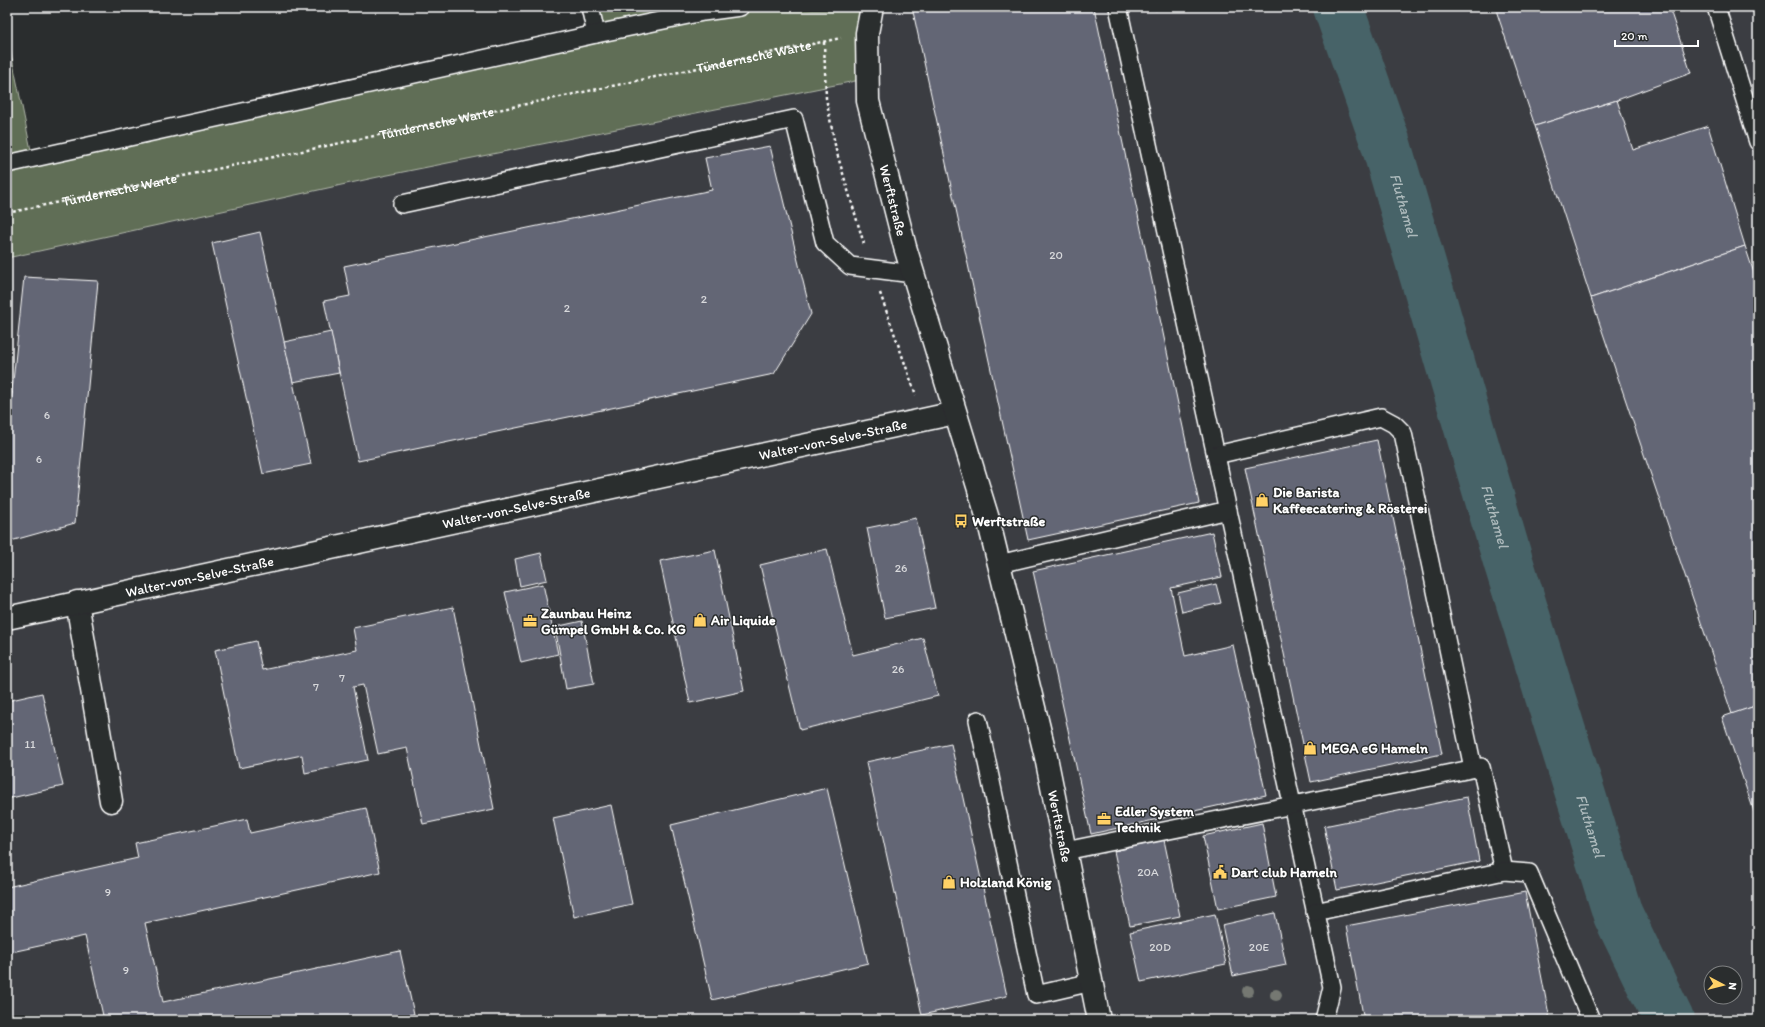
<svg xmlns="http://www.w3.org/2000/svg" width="1765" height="1027" font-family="Itim,sans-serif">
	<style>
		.built { fill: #3b3e43; fill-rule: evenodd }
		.green { fill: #616e56; stroke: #b0b6aa }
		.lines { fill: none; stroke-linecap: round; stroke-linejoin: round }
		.river { stroke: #466467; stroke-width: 50 }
		.building { fill: #646675; stroke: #fff }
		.service-casing { stroke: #fff; stroke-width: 20 }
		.minor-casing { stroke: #fff; stroke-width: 25 }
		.tertiary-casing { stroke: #fff; stroke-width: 25 }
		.path { stroke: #fff; stroke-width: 2.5; stroke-dasharray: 3 3; stroke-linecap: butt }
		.service { stroke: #2a2d2e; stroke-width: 17 }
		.minor { stroke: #2a2d2e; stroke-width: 22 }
		.tertiary { stroke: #2a2d2e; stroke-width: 22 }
		.tree { fill: #747872 }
		.labels { text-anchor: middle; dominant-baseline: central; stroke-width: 3; stroke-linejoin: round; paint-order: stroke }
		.number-label { font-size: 12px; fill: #d8d9dc }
		.street-label { font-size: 14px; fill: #fff; stroke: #2a2d2e }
		.poi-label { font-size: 14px; font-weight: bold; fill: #fff; stroke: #2a2d2e; text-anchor: start }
		.water-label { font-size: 15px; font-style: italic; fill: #acb9bb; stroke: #2a2d2e }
	</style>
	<rect width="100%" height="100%" fill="#2a2d2e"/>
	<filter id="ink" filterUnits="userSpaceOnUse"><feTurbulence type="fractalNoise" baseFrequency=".025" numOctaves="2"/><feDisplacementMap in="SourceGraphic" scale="8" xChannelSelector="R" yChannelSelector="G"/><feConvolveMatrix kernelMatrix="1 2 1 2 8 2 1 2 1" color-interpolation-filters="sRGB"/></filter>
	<g filter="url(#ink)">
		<!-- built -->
		<path class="built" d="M 772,7 L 1758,7 L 1758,1020 L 7,1020 L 7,182 ZM 1711,973 L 1735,973 L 1735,997 L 1711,997 Z"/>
		<!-- green -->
		<g class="green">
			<polygon points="590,7 740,7 596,34"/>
			<polygon points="754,7 784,7 813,10 870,9 865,79 378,177 7,258 7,166 704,14"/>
			<polygon points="7,34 32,155 7,160"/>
		</g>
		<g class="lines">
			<!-- river -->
			<path class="river" id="s1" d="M 1338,7 L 1385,141 L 1508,561 L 1618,915 L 1669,1020"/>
		</g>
		<!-- building -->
		<g class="building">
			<polygon points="912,7 1094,7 1199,503 1028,540"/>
			<polygon points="1155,7 1172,7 1155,10"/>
			<polygon points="1495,7 1669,7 1691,73 1617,100 1535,126"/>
			<polygon points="1617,100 1633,150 1708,126 1745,246 1591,298 1535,126"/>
			<polygon points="770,146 811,314 774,374 358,461 324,301 350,296 344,266 712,190 705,158"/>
			<polygon points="260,232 311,464 263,474 212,243"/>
			<polygon points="1745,246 1758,285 1758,705 1732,714 1591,298"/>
			<polygon points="24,277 98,281 75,523 7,542 7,438"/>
			<polygon points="331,332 339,373 293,382 284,342"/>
			<polygon points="7,392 12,392 7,438"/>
			<polygon points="1377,440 1442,754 1311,782 1245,468"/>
			<polygon points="916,518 935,608 885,618 867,528"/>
			<polygon points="1212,532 1222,577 1171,588 1185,656 1233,645 1266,795 1091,834 1033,571"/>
			<polygon points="827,549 853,655 923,638 938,696 800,730 760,565"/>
			<polygon points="715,550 744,691 690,703 660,561"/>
			<polygon points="541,553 547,580 520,586 515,559"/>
			<polygon points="543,584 558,654 521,663 505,592"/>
			<polygon points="1216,584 1221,603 1182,612 1178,593"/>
			<polygon points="453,607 494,809 423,824 407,748 378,754 363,685 353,687 368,760 305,773 302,755 239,768 215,650 256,641 262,670 357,650 353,628"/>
			<polygon points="582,621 594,684 566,689 555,627"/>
			<polygon points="42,693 63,786 7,799 7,701"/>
			<polygon points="1758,705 1758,823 1722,717"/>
			<polygon points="951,744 1007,996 922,1015 866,762"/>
			<polygon points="827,788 868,963 712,1000 671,825"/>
			<polygon points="1467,797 1479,861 1337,890 1324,826"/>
			<polygon points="611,805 632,904 574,917 553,818"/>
			<polygon points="366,808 380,872 145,923 163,1002 400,951 414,1014 386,1020 104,1020 85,936 7,953 7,887 138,858 135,843 247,819 250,833"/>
			<polygon points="1262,823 1276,897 1218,909 1203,836"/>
			<polygon points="1164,840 1180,916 1130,926 1114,851"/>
			<polygon points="1525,892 1550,1020 1364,1020 1346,926"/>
			<polygon points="1275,913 1286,965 1233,976 1222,925"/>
			<polygon points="1215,914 1226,964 1141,982 1130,932"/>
		</g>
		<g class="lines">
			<!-- service casing -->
			<g class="service-casing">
				<g id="service">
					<polyline points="590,7 596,34"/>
					<polyline points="1118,7 1332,987 1324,1020"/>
					<polyline points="1716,7 1758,142"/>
					<polyline points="7,164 596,34 703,12 740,7"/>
					<polyline points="402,204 794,119 825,243 850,266 913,274"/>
					<polyline points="1216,455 1381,417 1394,424 1403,433 1473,768"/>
					<polyline points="999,564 1228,510"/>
					<polyline points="978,720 1036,995 1092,982"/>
					<polyline points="1065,851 1481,767 1504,871 1315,912"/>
					<polyline points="1504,871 1529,873 1591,1020"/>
				</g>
			</g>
			<!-- minor casing -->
			<g class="minor-casing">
				<g id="minor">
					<polyline points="77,602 111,801"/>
					<path id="s3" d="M 7,618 L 955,413"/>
				</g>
			</g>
			<!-- tertiary casing -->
			<g class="tertiary-casing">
				<g id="tertiary">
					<path id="s4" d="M 872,7 L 867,33 L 868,101 L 905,247 L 988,519 L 1046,757 L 1099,1020"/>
				</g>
			</g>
			<!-- path -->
			<g class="path">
				<polyline points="824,42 826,98 836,150 864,244"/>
				<path id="s2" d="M 7,213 L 841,38"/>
				<polyline points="880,293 916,395"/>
			</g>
			<!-- service -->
			<use href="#service" class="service"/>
			<!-- minor -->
			<use href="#minor" class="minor"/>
			<!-- tertiary -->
			<use href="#tertiary" class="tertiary"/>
		</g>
		<!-- trees -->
		<g class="tree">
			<circle cx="1248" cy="991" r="6"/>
			<circle cx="1276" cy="995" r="6"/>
		</g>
	</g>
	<!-- icons -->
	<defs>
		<g id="shop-bare" transform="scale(1.08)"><path d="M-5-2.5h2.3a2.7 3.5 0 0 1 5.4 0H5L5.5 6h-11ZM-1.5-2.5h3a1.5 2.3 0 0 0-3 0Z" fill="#ffd166" stroke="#2a2d2e" stroke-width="2.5" paint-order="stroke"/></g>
		<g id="bus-bare" transform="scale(1.08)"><path d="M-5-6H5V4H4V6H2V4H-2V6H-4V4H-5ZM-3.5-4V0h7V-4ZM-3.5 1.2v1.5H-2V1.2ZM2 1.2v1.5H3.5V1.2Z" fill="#ffd166" stroke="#2a2d2e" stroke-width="2.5" paint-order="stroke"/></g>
		<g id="office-bare" transform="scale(1.08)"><path d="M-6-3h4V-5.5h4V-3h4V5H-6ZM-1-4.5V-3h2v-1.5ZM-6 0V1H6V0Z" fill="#ffd166" stroke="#2a2d2e" stroke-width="2.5" paint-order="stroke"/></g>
		<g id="civic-bare" transform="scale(1.08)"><path d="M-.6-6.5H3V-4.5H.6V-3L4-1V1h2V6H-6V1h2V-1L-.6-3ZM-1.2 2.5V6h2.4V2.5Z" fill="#ffd166" stroke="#2a2d2e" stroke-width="2.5" paint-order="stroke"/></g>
	</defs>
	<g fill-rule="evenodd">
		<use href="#shop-bare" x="1262" y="500"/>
		<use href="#bus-bare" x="961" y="521"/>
		<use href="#shop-bare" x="700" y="620"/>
		<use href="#office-bare" x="530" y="621"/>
		<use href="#shop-bare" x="1310" y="748"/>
		<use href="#office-bare" x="1104" y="819"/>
		<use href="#civic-bare" x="1220" y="872"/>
		<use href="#shop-bare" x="949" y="882"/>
	</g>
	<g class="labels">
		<!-- number labels -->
		<g class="number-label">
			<text x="1056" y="255">20</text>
			<text x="704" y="299">2</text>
			<text x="567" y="308">2</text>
			<text x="47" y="415">6</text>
			<text x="39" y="459">6</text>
			<text x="901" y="568">26</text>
			<text x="898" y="669">26</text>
			<text x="342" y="678">7</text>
			<text x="316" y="687">7</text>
			<text x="30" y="744">11</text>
			<text x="1148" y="872">20A</text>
			<text x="108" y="892">9</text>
			<text x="1160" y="947">20D</text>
			<text x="1259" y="947">20E</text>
			<text x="126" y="970">9</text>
		</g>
		<!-- street labels -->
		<g class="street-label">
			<text stroke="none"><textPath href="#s2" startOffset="763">Tündernsche Warte</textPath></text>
			<text stroke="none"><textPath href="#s2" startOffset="439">Tündernsche Warte</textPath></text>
			<text stroke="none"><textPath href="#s2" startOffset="115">Tündernsche Warte</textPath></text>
			<text stroke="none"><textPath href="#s4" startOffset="197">Werftstraße</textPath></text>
			<text stroke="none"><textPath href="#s3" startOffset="845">Walter-von-Selve-Straße</textPath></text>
			<text stroke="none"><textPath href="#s3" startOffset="521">Walter-von-Selve-Straße</textPath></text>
			<text stroke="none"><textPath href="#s3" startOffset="197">Walter-von-Selve-Straße</textPath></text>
			<text stroke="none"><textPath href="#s4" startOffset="845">Werftstraße</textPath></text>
		</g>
		<!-- poi labels -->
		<g class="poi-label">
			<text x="1273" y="492">Die Barista<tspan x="1273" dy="16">Kaffeecatering &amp; Rösterei</tspan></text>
			<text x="972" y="521">Werftstraße</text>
			<text x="541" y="613">Zaunbau Heinz<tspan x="541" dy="16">Gümpel GmbH &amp; Co. KG</tspan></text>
			<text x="711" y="620">Air Liquide</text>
			<text x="1321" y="748">MEGA eG Hameln</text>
			<text x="1115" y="811">Edler System<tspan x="1115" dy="16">Technik</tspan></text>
			<text x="1231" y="872">Dart club Hameln</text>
			<text x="960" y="882">Holzland König</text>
		</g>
		<!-- water labels -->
		<g class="water-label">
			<text stroke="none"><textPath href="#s1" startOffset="209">Fluthamel</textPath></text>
			<text stroke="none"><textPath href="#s1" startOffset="533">Fluthamel</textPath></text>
			<text stroke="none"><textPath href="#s1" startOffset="857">Fluthamel</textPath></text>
		</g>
	</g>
	<!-- margin -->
	<rect width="1765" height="1027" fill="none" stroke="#2a2d2e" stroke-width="24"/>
	<rect x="12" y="12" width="1741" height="1003" fill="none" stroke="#fff" stroke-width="1.5" filter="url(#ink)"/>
	<!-- north arrow -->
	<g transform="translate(1723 985) rotate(97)"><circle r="19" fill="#2a2d2e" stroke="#7f8182"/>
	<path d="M0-3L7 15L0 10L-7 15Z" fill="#ffd166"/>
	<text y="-6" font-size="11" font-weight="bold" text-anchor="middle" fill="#ffffff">N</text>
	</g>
	<!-- scale -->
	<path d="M1615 40v6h83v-6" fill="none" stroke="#ffffff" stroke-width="2"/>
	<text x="1621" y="40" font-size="12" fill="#ffffff" stroke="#2a2d2e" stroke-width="3" paint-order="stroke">20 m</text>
</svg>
